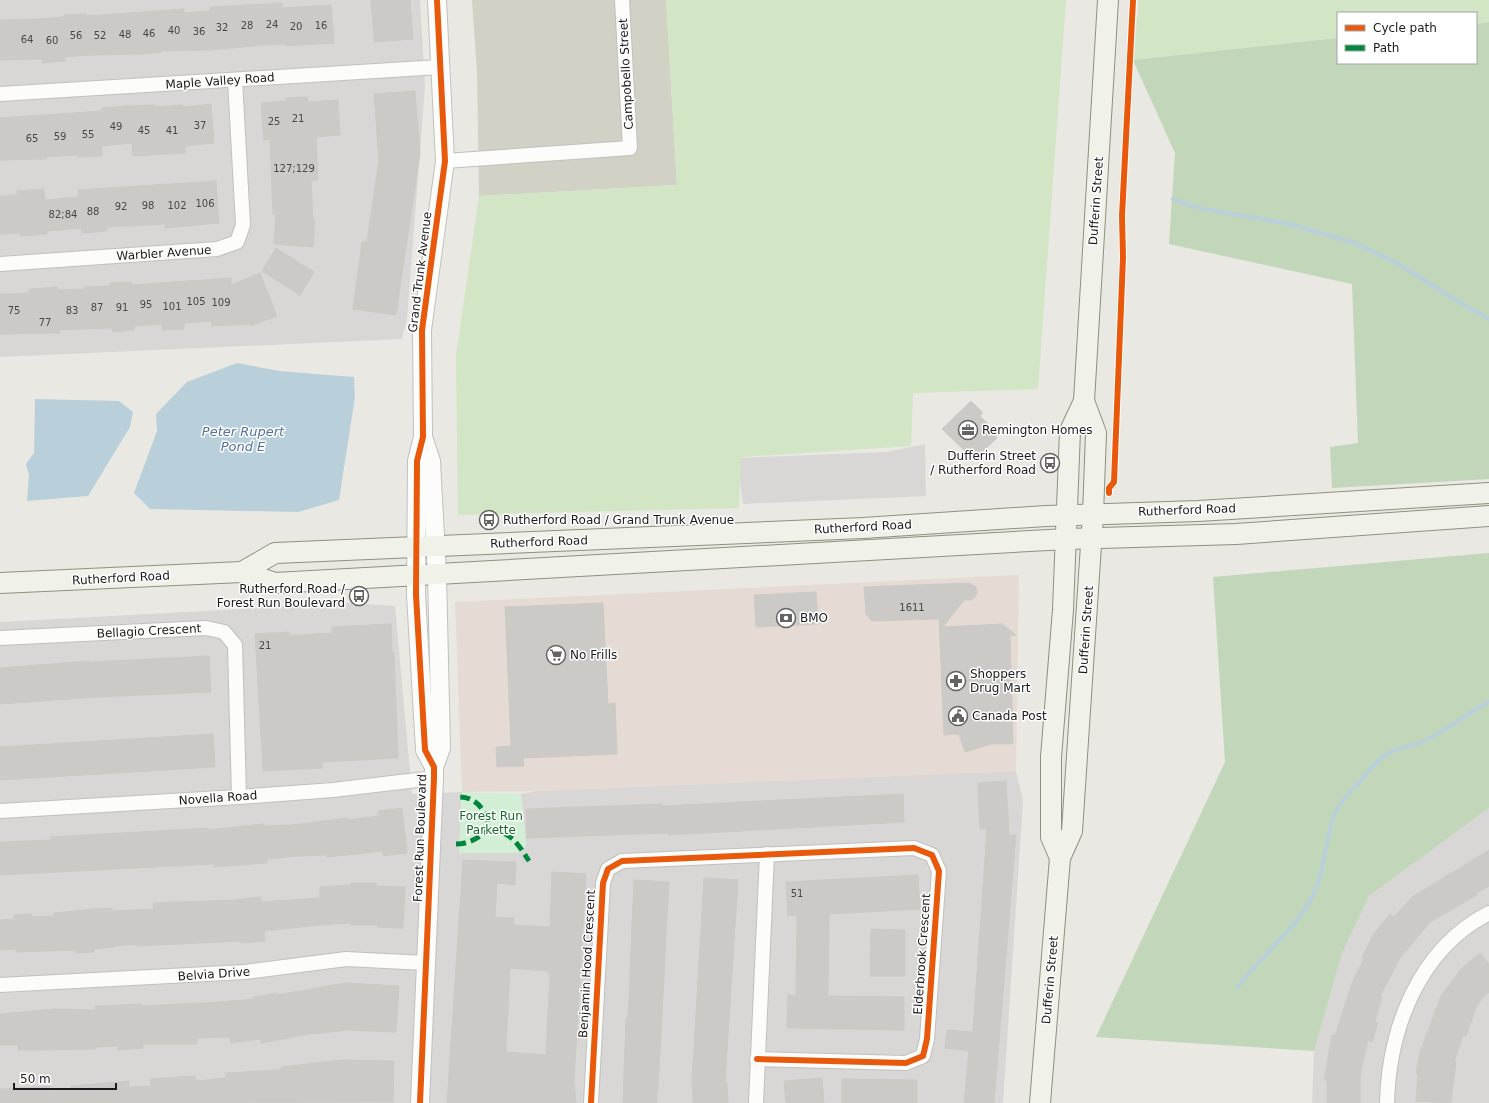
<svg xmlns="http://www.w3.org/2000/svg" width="1489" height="1103" font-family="'DejaVu Sans',sans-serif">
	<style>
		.residential { fill: #d8d7d5 }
		.commercial { fill: #e6dad5 }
		.construction { fill: #d1d1c6 }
		.grass { fill: #d2e5c4 }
		.forest { fill: #c2d6ba }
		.park { fill: #d2eed5 }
		.water { fill: #b9d0da }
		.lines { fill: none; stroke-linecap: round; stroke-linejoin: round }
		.stream { stroke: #b9d0da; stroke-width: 4 }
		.building { fill: #cccac6; stroke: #cccac5; fill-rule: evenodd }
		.minor-casing { stroke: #c0c0be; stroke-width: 16 }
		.tertiary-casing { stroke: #c0c0be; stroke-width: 20 }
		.secondary-casing { stroke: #8e917e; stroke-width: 22 }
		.minor { stroke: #fcfcfb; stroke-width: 14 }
		.tertiary { stroke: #fcfcfb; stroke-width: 18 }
		.secondary { stroke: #f0f1e9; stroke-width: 20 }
		.quiet { stroke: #00873e; stroke-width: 5; stroke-dasharray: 10 5; stroke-linecap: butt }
		.cycleway-casing { stroke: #fff; stroke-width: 8 }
		.cycleway { stroke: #e8590c; stroke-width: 6 }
		.labels { text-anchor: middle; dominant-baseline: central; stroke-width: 3; stroke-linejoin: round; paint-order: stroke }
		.number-label { font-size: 10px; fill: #474746 }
		.street-label { font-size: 12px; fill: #1b1b1b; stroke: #fff }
		.poi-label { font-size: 12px; fill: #1b1b1b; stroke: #fff; text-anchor: start }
		.park-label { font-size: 12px; fill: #146d25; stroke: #fff }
		.water-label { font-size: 13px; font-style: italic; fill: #5170a1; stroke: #fff }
	</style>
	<rect width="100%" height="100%" fill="#e9e8e3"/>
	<!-- residential -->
	<g class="residential">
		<polygon points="0,0 420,0 425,87 407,319 402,339 0,357"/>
		<polygon points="925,444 926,496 743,504 737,458 887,452"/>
		<polygon points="351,603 395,606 412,794 462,792 459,853 526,846 521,794 537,791 1016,771 1023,801 1003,1103 0,1103 0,622"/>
		<polygon points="1489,808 1489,1103 1312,1103 1314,1051 1342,953 1369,896"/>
	</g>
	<!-- commercial -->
	<polygon class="commercial" points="1019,575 1016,771 537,791 462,792 455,602"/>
	<!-- construction -->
	<polygon class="construction" points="472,0 666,0 677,185 479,196 477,73"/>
	<!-- grass -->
	<g class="grass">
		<polygon points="666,0 1066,0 1038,389 913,393 911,446 741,457 739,508 458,515 456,356 479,196 677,185"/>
		<polygon points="1139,0 1489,0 1489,22 1476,24 1476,13 1338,13 1338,38 1133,60"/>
	</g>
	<!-- forest -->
	<g class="forest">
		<polygon points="1489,22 1489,479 1332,488 1330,447 1358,443 1352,284 1169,244 1175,153 1133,60 1338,38 1338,63 1476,63 1476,24"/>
		<polygon points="1489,553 1489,808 1369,896 1342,953 1314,1051 1096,1037 1225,762 1213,577"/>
	</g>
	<!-- park -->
	<polygon class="park" points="462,792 521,794 526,846 518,853 459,853"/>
	<!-- water -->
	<g class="water">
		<polygon points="237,363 279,371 354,377 355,397 339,500 298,512 150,509 134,493 157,431 156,414 187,382"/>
		<polygon points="35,399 119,401 133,412 130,427 88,496 27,501 29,475 26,464 34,453"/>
	</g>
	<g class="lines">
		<!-- stream -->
		<g class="stream">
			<polyline points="1173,199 1194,207 1289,224 1355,243 1400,265 1459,302 1489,319"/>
			<path d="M 1238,987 C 1261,955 1295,931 1313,895 C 1326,869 1324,838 1336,811 C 1339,804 1377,761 1384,756 C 1394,748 1412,747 1424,741 C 1447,731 1466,713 1489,702"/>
		</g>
	</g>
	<!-- building -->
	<g class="building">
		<polygon points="371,0 410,0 413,39 374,42"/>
		<polygon points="282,3 282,8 331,5 334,43 286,46 286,44 262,45 211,50 162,51 162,52 140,54 91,55 64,57 65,61 42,63 42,59 0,60 0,20 37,19 64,17 64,15 86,14 86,16 184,9 184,13 210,11 210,7"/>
		<polygon points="415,91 420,154 396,315 353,309 362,242 367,242 379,160 374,94"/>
		<polygon points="307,97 308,102 338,100 340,135 316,137 318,180 311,180 313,220 315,220 313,247 274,244 276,214 273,214 270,139 264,140 261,103 287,101 286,98"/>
		<polygon points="211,104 214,143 185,146 186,153 133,156 132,143 101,146 102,156 77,157 77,155 46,157 46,159 0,160 0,118 102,111 102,108 127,106 155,105 155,107 183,105 183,107"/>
		<polygon points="216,181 219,223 165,228 165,224 107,227 107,231 82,233 81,228 47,231 47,234 20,236 20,233 0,234 0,196 17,195 17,191 44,189 45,200 79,197 78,190"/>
		<polygon points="276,248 314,272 300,295 262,271"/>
		<polygon points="260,273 277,316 251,326 250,324 212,326 211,321 184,323 184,329 162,330 162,324 134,326 134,330 113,332 112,328 59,330 60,333 0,334 0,294 29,293 29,289 57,287 58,290 85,289 84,287 110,286 110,283 131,282 132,285 231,278 231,285"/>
		<polygon points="971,401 983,413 980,416 993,429 991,431 997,438 976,458 970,452 968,454 942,429"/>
		<polygon points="969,583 976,587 977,593 975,597 971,600 964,600 943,627 1002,624 1016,635 1010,636 1013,744 992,744 965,752 959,734 944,735 939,619 872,621 866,614 864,587"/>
		<polygon points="816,592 818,624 756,627 754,595"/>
		<polygon points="603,603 608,704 615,703 617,754 523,758 524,766 497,767 496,747 511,746 505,607"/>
		<polygon points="391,624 392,652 394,652 398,758 322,762 322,768 263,771 255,634 289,632 289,636 332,633 332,627"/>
		<polygon points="209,656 211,692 96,697 0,704 0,668 89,661 89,662"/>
		<polygon points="213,734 215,767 0,780 0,747"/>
		<polygon points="1006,781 1009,835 1016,835 994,1103 964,1103 969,1051 945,1048 947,1030 971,1032 973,1030 987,829 980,829 978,783"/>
		<polygon points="903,794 904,822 668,835 668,833 527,838 526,809 662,804 662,806"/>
		<polygon points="402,808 407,853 383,856 383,851 327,857 326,855 298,856 267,859 267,863 214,867 214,864 0,875 0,842 51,840 51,837 208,828 208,830 264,824 264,826 292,825 347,818 347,820 378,816 378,811"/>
		<polygon points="1489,850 1489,886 1476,893 1477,895 1430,922 1400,958 1380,996 1382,997 1375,1022 1378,1023 1372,1042 1368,1040 1363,1061 1360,1079 1360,1103 1327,1103 1327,1080 1324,1080 1332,1035 1335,1036 1352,983 1364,959 1362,958 1373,935 1390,914 1394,917 1412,897"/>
		<path d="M 463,860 L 516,862 L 515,885 L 497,883 L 495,917 L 514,918 L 513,925 L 550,927 L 552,872 L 586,874 L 574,1082 L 576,1103 L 447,1103 ZM 510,968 L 548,971 L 548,973 L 550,973 L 546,1055 L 506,1052 Z"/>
		<polygon points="918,875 920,909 829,914 828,996 904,997 904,1030 787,1028 788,995 796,996 797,915 788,916 786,882"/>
		<polygon points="704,878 738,880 725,1083 727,1083 728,1103 693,1103 692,1079"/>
		<polygon points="634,880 669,882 658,1089 657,1089 657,1103 623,1103 626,1018 628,1018"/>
		<polygon points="351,883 376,883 376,886 405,887 403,928 378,927 378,925 351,925 351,923 319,925 264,931 265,941 241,943 240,941 136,946 136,944 114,946 114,947 94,949 94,952 76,953 76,950 16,952 16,949 0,950 0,920 14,919 14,915 32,914 32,917 54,916 54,913 94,909 112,908 112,911 154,909 153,903 233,900 261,897 261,902 320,898 320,887 351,885"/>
		<polygon points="871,929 905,930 905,976 870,976"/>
		<polygon points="1480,953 1489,964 1489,992 1482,998 1476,1007 1466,1036 1463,1035 1454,1061 1456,1061 1451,1103 1416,1101 1418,1074 1416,1073 1420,1052 1441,996 1461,969"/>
		<polygon points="345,983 399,986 396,1032 346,1030 315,1034 315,1033 261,1043 261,1039 231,1043 230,1037 197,1038 197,1044 143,1044 143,1048 118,1050 118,1046 96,1047 96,1049 38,1050 18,1050 18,1045 0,1045 0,1014 55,1009 96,1010 95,1006 141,1004 141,1006 221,1002 254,999 254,997 277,993 277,995"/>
		<polygon points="341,1060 394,1061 393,1102 0,1103 0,1089 50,1086 50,1091 71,1089 71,1086 129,1081 129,1087 151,1086 150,1079 195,1076 195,1081 226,1078 225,1073 281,1070 281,1067"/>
		<polygon points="822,1078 824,1103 786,1103 784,1081"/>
		<polygon points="842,1079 917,1080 917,1103 842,1103"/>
	</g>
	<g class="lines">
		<!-- minor casing -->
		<g class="minor-casing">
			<g id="minor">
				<polyline points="0,94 440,67"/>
				<polyline points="445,161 630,148 622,0"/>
				<polyline points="0,264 217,249 237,242 243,225 235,80"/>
				<polyline points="0,638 206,628 224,632 235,645 239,797"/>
				<polyline points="0,811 239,797 333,790 434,778"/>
				<polyline points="0,985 245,972 346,959 426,963"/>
				<polyline points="591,1103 603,883 608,869 622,861 914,848 932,855 939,871 927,1039 923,1056 906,1063 757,1059"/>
				<polyline points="756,1103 767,854"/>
				<path d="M 1387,1103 C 1389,1028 1419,949 1489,913"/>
			</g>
		</g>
		<!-- tertiary casing -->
		<g class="tertiary-casing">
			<g id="tertiary">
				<polyline points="423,437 431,461 437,574 441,748 434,767"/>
				<polyline points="420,1103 434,778 434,767 425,750 416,595 417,461 423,437 422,330 445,161 437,0"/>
			</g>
		</g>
		<!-- secondary casing -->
		<g class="secondary-casing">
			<g id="secondary">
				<polyline points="242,572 275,553 863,528 1046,516 1198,511 1489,493"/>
				<polyline points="0,583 242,572 275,583 1067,539 1236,534 1489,516"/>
				<polyline points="1060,858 1051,837 1051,757 1063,610 1070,431 1084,401 1108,0"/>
				<polyline points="1040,1103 1060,858 1072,831 1093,515 1096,433 1084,401"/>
			</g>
		</g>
		<!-- minor -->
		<use href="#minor" class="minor"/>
		<!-- tertiary -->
		<use href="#tertiary" class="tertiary"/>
		<!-- secondary -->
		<use href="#secondary" class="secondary"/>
		<!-- quiet -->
		<g class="quiet">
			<path d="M 490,828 C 513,835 516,841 529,861"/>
			<path d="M 456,844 C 470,844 480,837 490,828 C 486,812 478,797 459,797"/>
		</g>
		<!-- cycleway casing -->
		<g class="cycleway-casing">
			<g id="cycleway">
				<polyline points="1109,493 1109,488 1114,482 1123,257 1122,216 1133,0"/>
				<polyline points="420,1103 434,778 434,767 425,750 416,595 417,461 423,437 422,330 445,161 437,0"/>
				<polyline points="591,1103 603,883 608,869 622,861 914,848 932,855 939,871 927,1039 923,1056 906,1063 757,1059"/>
			</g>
		</g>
		<!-- cycleway -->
		<use href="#cycleway" class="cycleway"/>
	</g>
	<!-- icons -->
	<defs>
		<g id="office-ring" transform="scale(1)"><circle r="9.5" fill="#fff" stroke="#636361" stroke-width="1.5"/><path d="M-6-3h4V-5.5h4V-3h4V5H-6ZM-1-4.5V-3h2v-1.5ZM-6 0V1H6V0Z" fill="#636361"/></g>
		<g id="bus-ring" transform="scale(1)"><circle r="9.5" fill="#fff" stroke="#636361" stroke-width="1.5"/><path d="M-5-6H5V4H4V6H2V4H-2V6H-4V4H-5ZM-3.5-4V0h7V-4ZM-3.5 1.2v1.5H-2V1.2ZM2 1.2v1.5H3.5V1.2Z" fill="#636361"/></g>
		<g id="bank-ring" transform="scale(1)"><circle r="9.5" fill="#fff" stroke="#636361" stroke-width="1.5"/><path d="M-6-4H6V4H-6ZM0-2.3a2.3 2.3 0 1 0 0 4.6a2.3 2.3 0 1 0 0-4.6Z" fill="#636361"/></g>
		<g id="supermarket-ring" transform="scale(1)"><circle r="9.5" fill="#fff" stroke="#636361" stroke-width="1.5"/><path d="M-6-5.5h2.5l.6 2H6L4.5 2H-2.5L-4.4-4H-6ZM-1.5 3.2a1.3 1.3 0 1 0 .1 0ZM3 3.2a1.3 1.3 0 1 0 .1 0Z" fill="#636361"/></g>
		<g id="pharmacy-ring" transform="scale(1)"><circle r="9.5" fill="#fff" stroke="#636361" stroke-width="1.5"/><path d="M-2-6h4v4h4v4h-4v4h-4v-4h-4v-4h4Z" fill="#636361"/></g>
		<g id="civic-ring" transform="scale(1)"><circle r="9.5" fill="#fff" stroke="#636361" stroke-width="1.5"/><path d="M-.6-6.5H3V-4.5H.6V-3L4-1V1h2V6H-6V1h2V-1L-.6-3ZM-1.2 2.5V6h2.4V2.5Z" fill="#636361"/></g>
	</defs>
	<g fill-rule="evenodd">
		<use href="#office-ring" x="968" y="430"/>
		<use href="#bus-ring" x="1050" y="463"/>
		<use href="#bus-ring" x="489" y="520"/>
		<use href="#bus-ring" x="359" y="596"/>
		<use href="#bank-ring" x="786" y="618"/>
		<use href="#supermarket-ring" x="556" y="655"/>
		<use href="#pharmacy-ring" x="956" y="681"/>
		<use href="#civic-ring" x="958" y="716"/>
	</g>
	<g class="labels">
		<!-- number labels -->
		<g class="number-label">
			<text x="272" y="24">24</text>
			<text x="247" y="25">28</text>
			<text x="321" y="25">16</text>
			<text x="296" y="26">20</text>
			<text x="222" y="27">32</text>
			<text x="174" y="30">40</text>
			<text x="199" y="31">36</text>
			<text x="149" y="33">46</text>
			<text x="125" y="34">48</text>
			<text x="76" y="35">56</text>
			<text x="100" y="35">52</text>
			<text x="27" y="39">64</text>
			<text x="52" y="40">60</text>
			<text x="298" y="118">21</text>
			<text x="274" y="121">25</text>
			<text x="200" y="125">37</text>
			<text x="116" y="126">49</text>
			<text x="144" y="130">45</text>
			<text x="172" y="130">41</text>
			<text x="88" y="134">55</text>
			<text x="60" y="136">59</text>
			<text x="32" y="138">65</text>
			<text x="294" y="168">127;129</text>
			<text x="205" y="203">106</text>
			<text x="148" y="205">98</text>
			<text x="177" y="205">102</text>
			<text x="121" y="206">92</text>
			<text x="93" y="211">88</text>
			<text x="63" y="214">82;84</text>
			<text x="196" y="301">105</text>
			<text x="221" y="302">109</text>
			<text x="146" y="304">95</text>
			<text x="172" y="306">101</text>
			<text x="97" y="307">87</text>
			<text x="122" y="307">91</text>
			<text x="14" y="310">75</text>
			<text x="72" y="310">83</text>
			<text x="45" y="322">77</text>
			<text x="912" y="607">1611</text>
			<text x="265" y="645">21</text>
			<text x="797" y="893">51</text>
		</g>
		<!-- street labels -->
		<g class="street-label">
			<text transform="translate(626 74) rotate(-93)">Campobello Street</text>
			<text transform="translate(220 81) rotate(-4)">Maple Valley Road</text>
			<text transform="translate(1096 201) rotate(-86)">Dufferin Street</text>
			<text transform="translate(164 253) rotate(-4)">Warbler Avenue</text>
			<text transform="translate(420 272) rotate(-83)">Grand Trunk Avenue</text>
			<text transform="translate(1187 510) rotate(-2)">Rutherford Road</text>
			<text transform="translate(863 527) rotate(-3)">Rutherford Road</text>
			<text transform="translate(539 542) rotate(-2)">Rutherford Road</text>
			<text transform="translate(121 578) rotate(-3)">Rutherford Road</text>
			<text transform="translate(1086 630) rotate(-86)">Dufferin Street</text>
			<text transform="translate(149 631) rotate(-3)">Bellagio Crescent</text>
			<text transform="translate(218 798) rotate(-4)">Novella Road</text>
			<text transform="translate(420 838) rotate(-88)">Forest Run Boulevard</text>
			<text transform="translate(922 954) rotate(-86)">Elderbrook Crescent</text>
			<text transform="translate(587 964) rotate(-87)">Benjamin Hood Crescent</text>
			<text transform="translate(214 974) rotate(-4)">Belvia Drive</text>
			<text transform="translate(1050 980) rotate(-85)">Dufferin Street</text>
		</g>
		<!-- poi labels -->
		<g class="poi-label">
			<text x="982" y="430">Remington Homes</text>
			<text x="1036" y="456" text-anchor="end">Dufferin Street<tspan x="1036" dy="14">/ Rutherford Road</tspan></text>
			<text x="503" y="520">Rutherford Road / Grand Trunk Avenue</text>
			<text x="345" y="589" text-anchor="end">Rutherford Road /<tspan x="345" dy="14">Forest Run Boulevard</tspan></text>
			<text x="800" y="618">BMO</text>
			<text x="570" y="655">No Frills</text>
			<text x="970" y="674">Shoppers<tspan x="970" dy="14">Drug Mart</tspan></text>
			<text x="972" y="716">Canada Post</text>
		</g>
		<!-- park labels -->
		<g class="park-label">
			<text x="491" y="816">Forest Run<tspan x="491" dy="14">Parkette</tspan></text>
		</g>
		<!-- water labels -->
		<g class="water-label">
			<text x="243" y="431">Peter Rupert<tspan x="243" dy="15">Pond E</tspan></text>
		</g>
	</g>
	<!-- legend -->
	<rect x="1337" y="12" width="140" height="52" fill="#ffffff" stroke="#a4a4a4"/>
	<rect x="1345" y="25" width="20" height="6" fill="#e8590c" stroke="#a4a4a4"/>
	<text x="1373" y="32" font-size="12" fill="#1b1b1b">Cycle path</text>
	<rect x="1345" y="45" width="20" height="6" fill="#00873e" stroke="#a4a4a4"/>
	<text x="1373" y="52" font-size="12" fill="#1b1b1b">Path</text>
	<!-- scale -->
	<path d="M14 1083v6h102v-6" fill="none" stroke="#1b1b1b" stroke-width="2"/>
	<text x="20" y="1083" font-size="12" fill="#1b1b1b" stroke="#ffffff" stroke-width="3" paint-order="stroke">50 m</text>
</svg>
